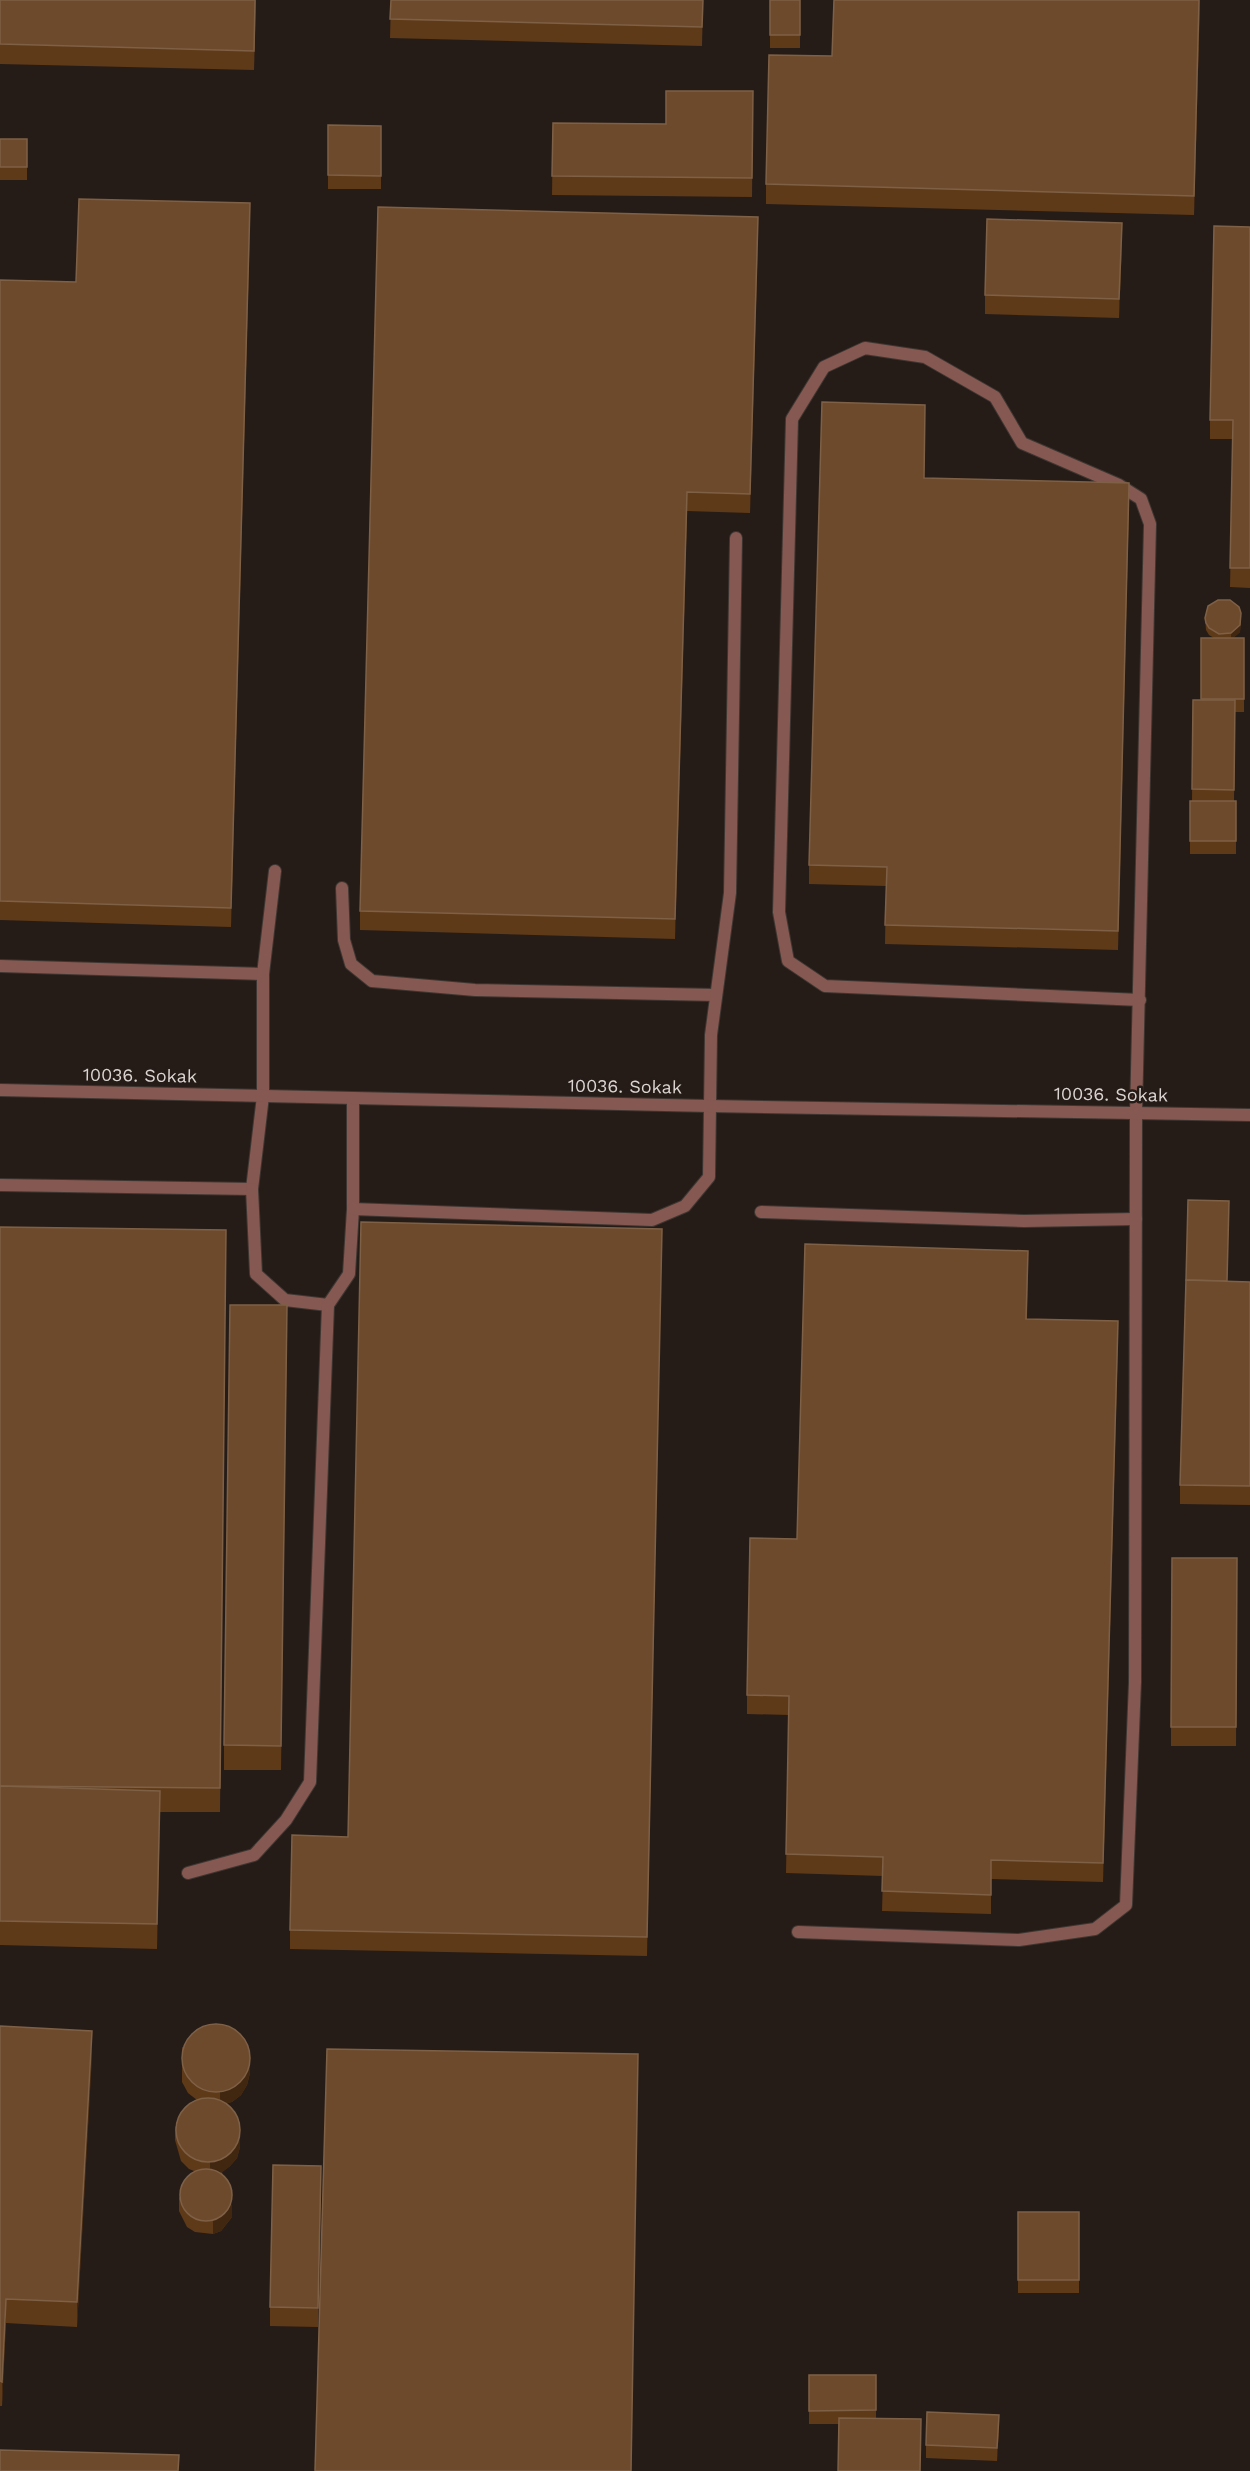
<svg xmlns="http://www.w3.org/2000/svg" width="1250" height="2471" font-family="'Work Sans',sans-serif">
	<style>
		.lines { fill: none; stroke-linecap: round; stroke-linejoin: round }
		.service-casing { stroke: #3e3632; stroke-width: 14 }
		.minor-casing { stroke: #3e3632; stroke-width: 14 }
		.service { stroke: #855851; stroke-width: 12 }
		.minor { stroke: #855851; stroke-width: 12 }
		.wall { fill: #5f3a18 }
		.shaded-wall { fill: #422710 }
		.building { fill: #6d4a2c; stroke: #7e6046; stroke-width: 1.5 }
		.labels { text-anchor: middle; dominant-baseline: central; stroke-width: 5; stroke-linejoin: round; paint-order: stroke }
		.street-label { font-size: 18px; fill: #dbd5d2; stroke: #251c18 }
	</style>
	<rect width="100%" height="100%" fill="#251c18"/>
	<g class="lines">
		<!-- service casing -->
		<g class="service-casing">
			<g id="service">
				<polyline points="342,888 344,940 351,964 372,981 475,990 716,995"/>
				<polyline points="0,966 263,974"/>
				<polyline points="0,1185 252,1189 263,1096 263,974 275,871"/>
				<polyline points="252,1189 256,1274 285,1300 328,1305 349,1274 353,1209 353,1098"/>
				<polyline points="353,1209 652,1220 685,1206 709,1177 711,1035 730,893 736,538"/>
				<polyline points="761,1212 1024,1221 1136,1219"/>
				<polyline points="188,1873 254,1855 286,1820 310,1782 328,1305"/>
				<polyline points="798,1932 1019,1940 1095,1929 1126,1905 1135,1682 1136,1113 1150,524 1141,499 1119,485 1022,443 995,397 925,357 865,348 824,367 792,419 779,912 788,961 825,986 1140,1000"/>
			</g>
		</g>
		<!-- minor casing -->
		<g class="minor-casing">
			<polyline id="minor" points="0,1090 709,1106 1250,1115"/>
		</g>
		<!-- service -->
		<use href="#service" class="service"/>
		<!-- minor -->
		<use href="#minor" class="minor"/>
	</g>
	<!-- wall -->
	<g class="wall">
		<polygon points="0,0 256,0 254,70 0,64"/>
		<polygon points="391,0 703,0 702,46 390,38"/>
		<rect x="770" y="0" width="30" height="48"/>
		<polygon points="834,0 1200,0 1194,215 766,204 766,184 832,56"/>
		<polygon points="753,91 752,197 552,195 553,123 666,124"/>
		<polygon points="328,125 381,126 381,189 328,189"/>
		<rect x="0" y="139" width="27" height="41"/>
		<polygon points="250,222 231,927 0,920 0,280 76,282"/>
		<polygon points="1250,227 1250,588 1230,587 1233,439 1210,439 1210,420"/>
		<polygon points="758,236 750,513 687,511 675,939 360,930 360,911"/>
		<polygon points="1122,242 1119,318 985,314 985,295"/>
		<polygon points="924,478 1129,502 1118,950 885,944 886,886 809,884 809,865"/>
		<polygon points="1205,618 1241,620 1240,632 1233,638 1244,638 1244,712 1235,712 1234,801 1236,801 1236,854 1190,854 1190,801 1192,801 1193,700 1201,700 1201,638 1214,638 1209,635 1206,630"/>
		<polygon points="0,1227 226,1230 220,1812 160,1812 157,1949 0,1945"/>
		<polygon points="662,1229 647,1956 290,1949 290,1930 348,1837"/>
		<polygon points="1028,1270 1027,1319 1118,1340 1103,1882 991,1879 991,1914 882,1911 883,1876 786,1873 789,1715 747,1714 747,1695"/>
		<polygon points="1227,1281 1250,1282 1250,1505 1180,1504 1180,1485"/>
		<polygon points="287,1330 281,1770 224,1770 224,1745"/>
		<polygon points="1237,1558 1236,1746 1171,1746 1171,1727"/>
		<polygon points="0,2026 92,2055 77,2327 6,2323 2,2406 0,2406"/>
		<polygon points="182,2047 250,2073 247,2085 241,2095 232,2102 227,2103 240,2147 237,2158 230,2166 222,2172 232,2217 221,2231 213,2234 195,2232 187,2227 179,2211 179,2198 194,2171 189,2169 181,2161 175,2140 175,2127 197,2100 188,2093 182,2082"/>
		<polygon points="321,2185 318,2327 270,2326 270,2307"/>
		<rect x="1018" y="2212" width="61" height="81"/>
		<polygon points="809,2375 876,2375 876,2418 839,2424 809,2424"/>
		<polygon points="999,2428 997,2461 926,2458 926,2445"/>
	</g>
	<!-- shaded-wall -->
	<g class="shaded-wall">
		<polygon points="1199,0 1200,0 1194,215 1194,196"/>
		<polygon points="250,203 250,222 231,927 231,908"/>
		<polygon points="758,217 758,236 750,513 750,494"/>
		<polygon points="1122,223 1122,242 1119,318 1119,299"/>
		<polygon points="1129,483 1129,502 1118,950 1118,931"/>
		<polygon points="687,492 687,511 675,939 675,919"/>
		<polygon points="1241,613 1240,632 1231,640 1231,633"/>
		<polygon points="1118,1321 1118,1340 1103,1882 1103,1863"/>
		<polygon points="160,1791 160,1816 157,1949 157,1924"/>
		<polygon points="92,2031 92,2055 77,2327 77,2302"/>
		<polygon points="250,2060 250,2073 247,2085 241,2095 232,2102 220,2105 220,2092"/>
		<polygon points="240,2134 240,2147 237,2158 230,2166 221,2173 210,2175 210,2162"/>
		<polygon points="232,2204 232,2217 221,2231 213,2234 213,2221"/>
		<polygon points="6,2299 6,2323 2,2406 2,2382"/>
		<polygon points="999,2415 999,2428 997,2461 997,2448"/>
	</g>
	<!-- building -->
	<g class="building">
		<polygon points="0,0 255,0 254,51 0,44"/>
		<polygon points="391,0 703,0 702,27 390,19"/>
		<rect x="770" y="0" width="30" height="35"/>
		<polygon points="834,0 1199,0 1194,196 766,184 769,55 832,56"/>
		<polygon points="666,91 753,91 752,178 552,176 553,123 666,124"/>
		<polygon points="328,125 381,126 381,176 328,175"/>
		<rect x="0" y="139" width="27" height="28"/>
		<polygon points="79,199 250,203 231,908 0,901 0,280 76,282"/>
		<polygon points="378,207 758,217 750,494 687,492 675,919 360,911"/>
		<polygon points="987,219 1122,223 1119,299 985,295"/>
		<polygon points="1214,226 1250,227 1250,568 1230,568 1233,420 1210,420"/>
		<polygon points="822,402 925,405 924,478 1129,483 1118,931 885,925 887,867 809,865"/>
		<polygon points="1218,600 1230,600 1239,607 1241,613 1240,625 1231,633 1219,634 1209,628 1206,623 1205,618 1208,606"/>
		<rect x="1201" y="638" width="43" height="61"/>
		<polygon points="1193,700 1235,700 1234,790 1192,789"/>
		<rect x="1190" y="801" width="46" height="40"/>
		<polygon points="1188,1200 1229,1201 1227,1281 1186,1280"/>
		<polygon points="361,1222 662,1229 647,1937 290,1930 292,1835 348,1837"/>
		<polygon points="0,1227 226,1230 220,1788 0,1786"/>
		<polygon points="805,1244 1028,1251 1026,1319 1118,1321 1103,1863 991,1860 991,1895 882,1891 883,1857 786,1854 789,1696 747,1695 750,1538 797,1539"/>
		<polygon points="1186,1280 1250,1282 1250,1486 1180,1485"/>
		<polygon points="230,1305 287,1305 281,1746 224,1745"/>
		<polygon points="1172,1558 1237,1558 1236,1727 1171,1727"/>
		<polygon points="0,1786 160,1791 157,1924 0,1921"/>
		<circle cx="216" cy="2058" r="34"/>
		<polygon points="0,2026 92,2031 77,2302 6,2299 2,2382 0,2381"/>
		<polygon points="327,2049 638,2054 631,2471 315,2471"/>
		<circle cx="208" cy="2130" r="32"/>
		<polygon points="273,2165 321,2166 318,2308 270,2307"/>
		<circle cx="206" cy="2195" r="26"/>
		<rect x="1018" y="2212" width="61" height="68"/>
		<polygon points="809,2375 876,2375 876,2410 809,2411"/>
		<polygon points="927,2412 999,2415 997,2448 926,2445"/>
		<polygon points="839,2418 921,2419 920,2471 838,2471"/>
		<polygon points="0,2450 179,2455 178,2471 0,2471"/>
	</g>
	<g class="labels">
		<!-- street labels -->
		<g class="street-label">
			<text transform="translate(140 1075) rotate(1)">10036. Sokak</text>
			<text transform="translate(625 1086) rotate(1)">10036. Sokak</text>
			<text transform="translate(1111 1094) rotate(1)">10036. Sokak</text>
		</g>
	</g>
</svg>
